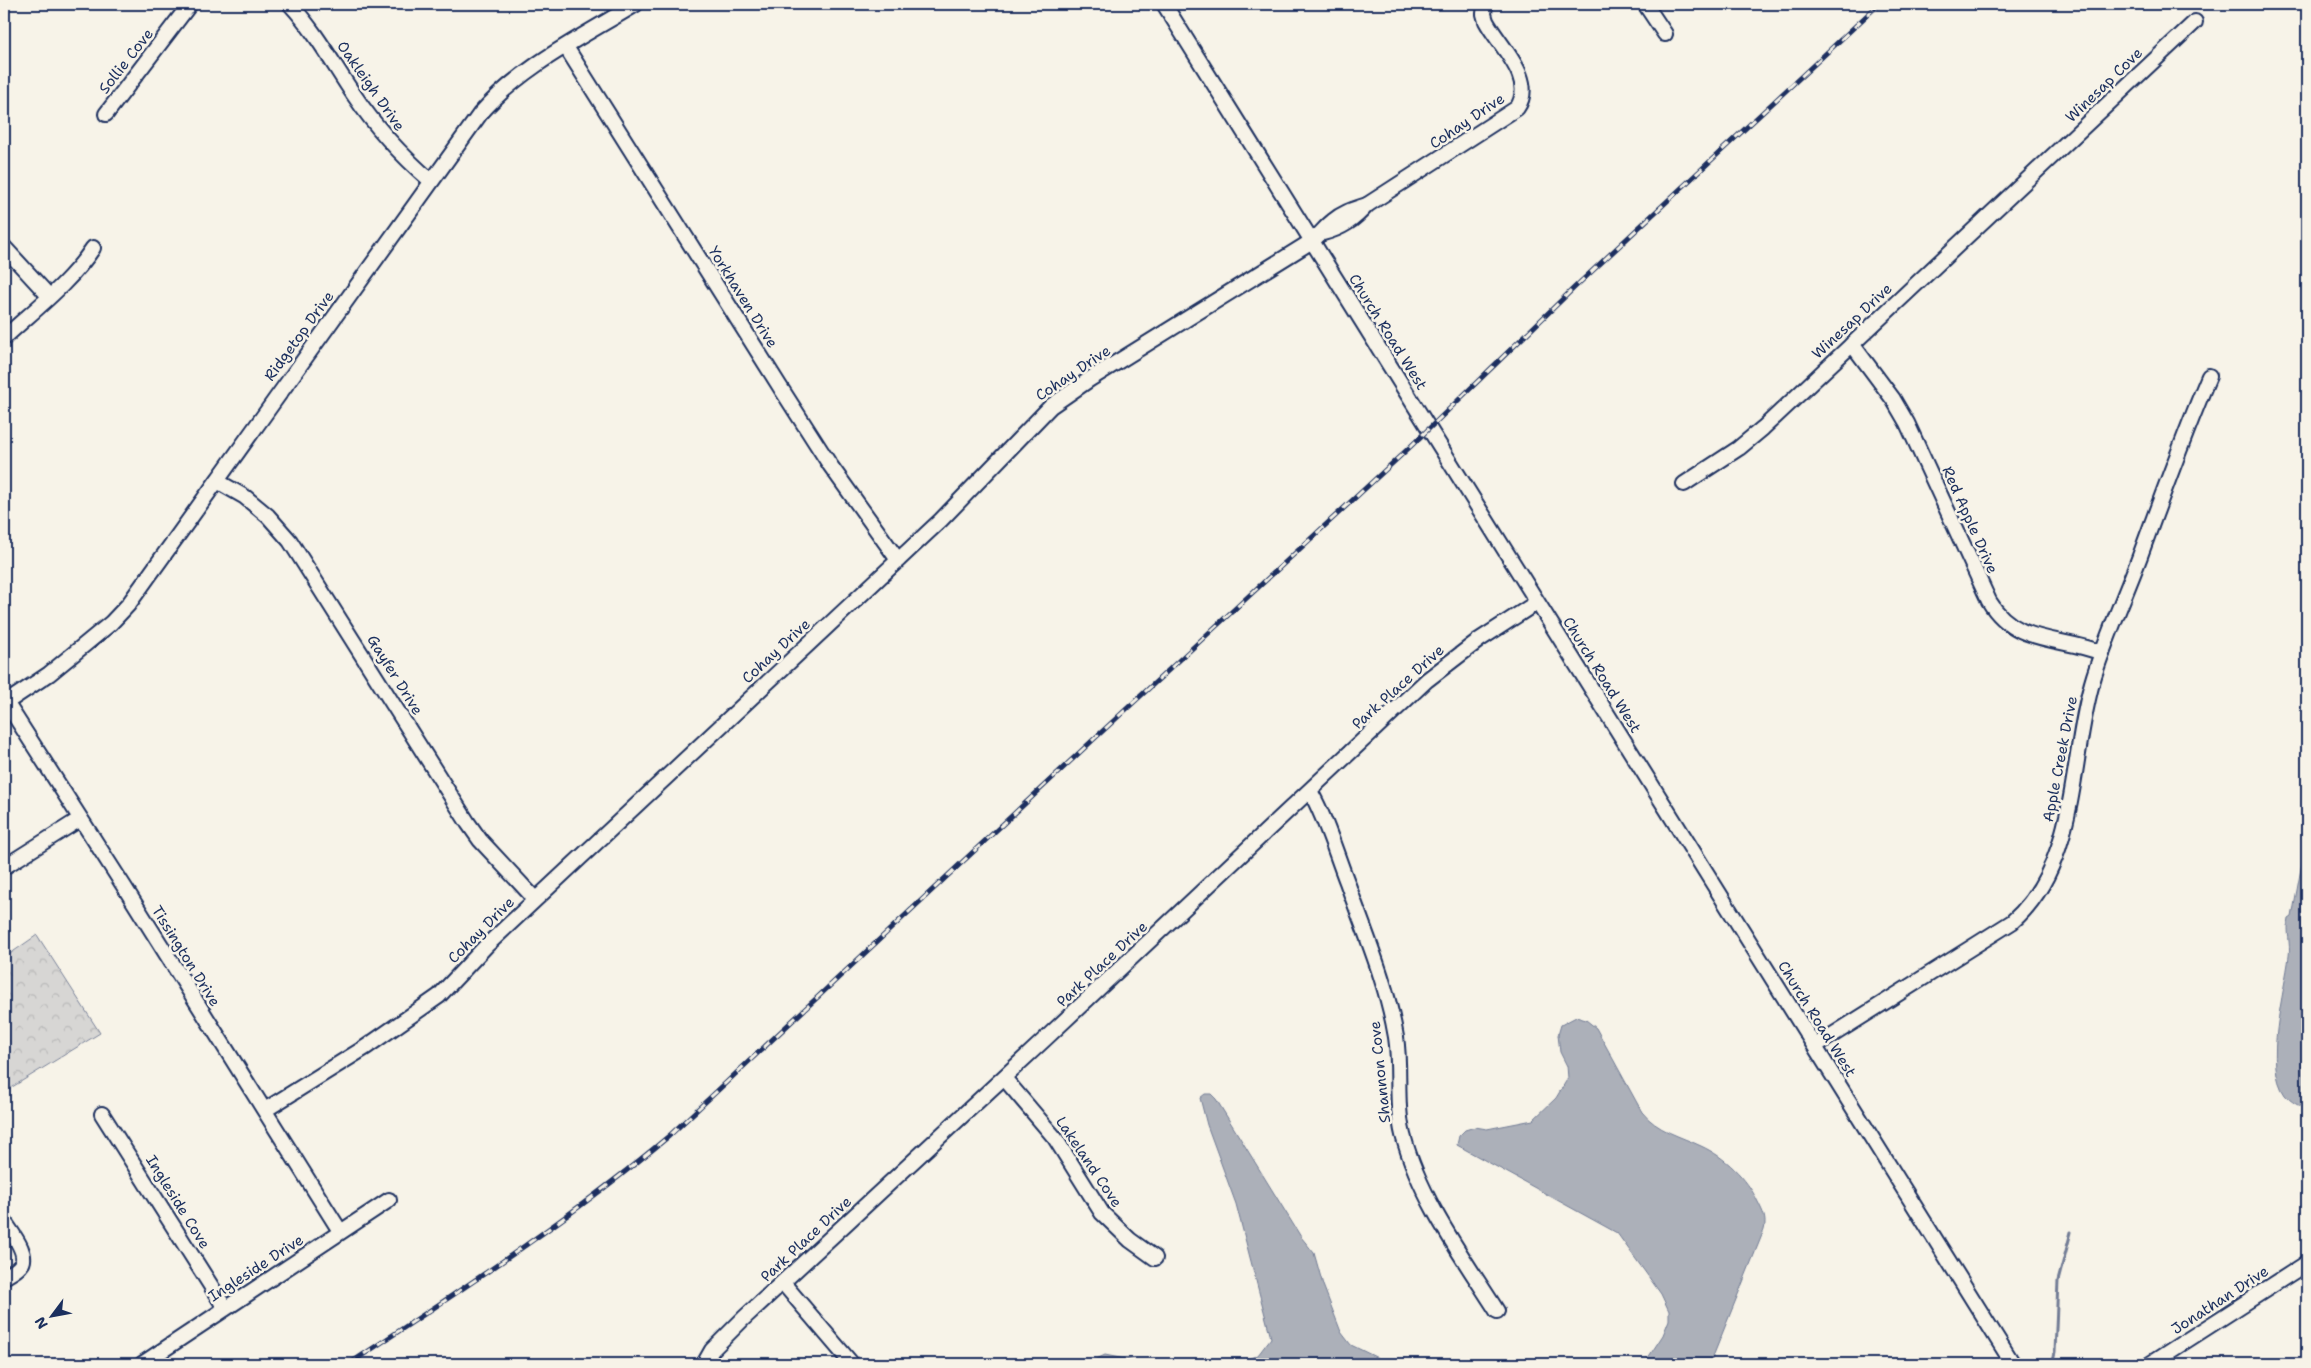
<svg xmlns="http://www.w3.org/2000/svg" width="2311" height="1368" font-family="'Shantell Sans',sans-serif">
	<style>
		.forest { fill: url(#forest-crowns); stroke: #798299 }
		.water { fill: #acb0b9; stroke: #727c95 }
		.lines { fill: none; stroke-linecap: round; stroke-linejoin: round }
		.stream { stroke: #727c95; stroke-width: 3 }
		.minor-casing { stroke: #1b2f5e; stroke-width: 18 }
		.minor { stroke: #f7f3e8; stroke-width: 14 }
		.rail-casing { stroke: #1b2f5e; stroke-width: 5 }
		.rail { stroke: #f7f3e8; stroke-width: 3; stroke-dasharray: 9; stroke-linecap: butt }
		.labels { text-anchor: middle; dominant-baseline: central; stroke-width: 5; stroke-linejoin: round; paint-order: stroke }
		.street-label { font-size: 15px; fill: #1b2f5e; stroke: #f7f3e8 }
	</style>
	<defs>
		<pattern id="forest-crowns" width="20" height="18" patternUnits="userSpaceOnUse" patternTransform="scale(1.25)"><rect width="20" height="18" fill="#d7d6d4"/><path d="M2 6a3 3 0 1 1 6 0M12 15a3 3 0 1 1 6 0" fill="none" stroke="#b8b8b8"/></pattern>
	</defs>
	<rect width="100%" height="100%" fill="#f7f3e8"/>
	<filter id="ink" filterUnits="userSpaceOnUse"><feTurbulence type="fractalNoise" baseFrequency=".02" numOctaves="2"/><feDisplacementMap in="SourceGraphic" scale="10" xChannelSelector="R" yChannelSelector="G"/><feConvolveMatrix kernelMatrix="1 2 1 2 8 2 1 2 1" color-interpolation-filters="sRGB"/></filter>
	<g filter="url(#ink)">
		<!-- forest -->
		<polygon class="forest" points="37,935 100,1033 4,1092 4,958"/>
		<!-- water -->
		<g class="water">
			<path d="M 2307,836 L 2307,1109 C 2299,1106 2291,1102 2285,1095 C 2263,1065 2285,991 2289,956 C 2291,943 2286,932 2289,919 L 2292,917 Z"/>
			<path d="M 1576,1017 L 1586,1020 L 1596,1028 L 1642,1112 C 1657,1131 1680,1136 1701,1146 C 1725,1157 1747,1178 1758,1202 C 1763,1212 1767,1219 1764,1230 L 1710,1364 L 1644,1364 L 1663,1335 L 1669,1320 L 1669,1311 L 1661,1294 L 1617,1233 L 1457,1145 L 1459,1136 L 1465,1130 L 1475,1127 L 1487,1129 L 1533,1120 L 1556,1098 L 1568,1078 L 1567,1066 L 1560,1052 L 1558,1035 L 1561,1025 Z"/>
			<polygon points="1205,1094 1211,1094 1216,1099 1301,1237 1314,1253 1323,1285 1341,1332 1351,1345 1390,1364 1236,1364 1258,1355 1271,1338 1236,1204 1207,1125 1200,1098"/>
			<polygon points="1105,1355 1150,1364 1092,1364 1092,1361"/>
		</g>
		<g class="lines">
			<!-- stream -->
			<polyline class="stream" points="2052,1364 2055,1352 2058,1281 2071,1232"/>
			<!-- minor casing -->
			<g class="minor-casing">
				<g id="minor">
					<path d="M 290,4 C 316,32 333,64 354,95 C 376,128 402,156 431,181"/>
					<polyline points="1164,4 2013,1364"/>
					<polyline points="1645,4 1665,34"/>
					<polyline points="566,47 782,390 830,465 898,560"/>
					<polyline points="106,114 190,4"/>
					<path d="M 1323,233 C 1342,228 1354,220 1367,205 L 1517,108 C 1537,79 1499,46 1486,21 L 1484,14 L 1485,4"/>
					<polyline points="4,247 49,296"/>
					<path d="M 4,338 C 34,310 70,283 93,248"/>
					<path d="M 1852,344 L 1893,399 L 1907,423 L 1989,601 C 2015,645 2060,636 2102,653"/>
					<polyline points="217,481 245,497 268,516 290,541 468,823 480,840 535,899"/>
					<polyline points="1684,484 1739,448 1763,428 2195,22"/>
					<polyline points="4,699 125,888 340,1231"/>
					<path d="M 4,704 L 49,674 L 111,623 L 128,605 L 480,114 C 522,66 582,37 636,4"/>
					<path d="M 1310,791 C 1326,819 1335,851 1347,882 C 1365,933 1387,983 1396,1037 C 1401,1069 1395,1102 1403,1135 C 1420,1199 1462,1256 1497,1311"/>
					<polyline points="4,867 80,819"/>
					<path d="M 1815,1046 L 2012,922 C 2080,862 2069,756 2094,676 C 2107,635 2125,596 2140,556 C 2162,496 2184,435 2209,376"/>
					<polyline points="1004,1078 1055,1138 1102,1213 1130,1240 1155,1258"/>
					<path d="M 265,1110 L 366,1047 L 439,996 L 486,946 L 941,520 L 1051,406 L 1090,379 L 1312,241 C 1321,234 1325,227 1333,221 C 1343,212 1355,209 1367,205"/>
					<polyline points="102,1114 225,1308"/>
					<path d="M 4,1221 C 10,1231 31,1255 20,1266 C 16,1271 9,1274 4,1277"/>
					<polyline points="783,1283 852,1364"/>
					<polyline points="142,1364 389,1200"/>
					<polyline points="704,1364 712,1350 744,1318 1044,1040 1427,680 1479,640 1536,603"/>
					<polyline points="2150,1364 2307,1263"/>
				</g>
			</g>
			<!-- minor -->
			<use href="#minor" class="minor"/>
			<!-- rail casing -->
			<g class="rail-casing">
				<path id="rail" d="M 349,1364 C 458,1292 569,1220 669,1136 L 1094,739 L 1410,447 L 1575,287 L 1879,4"/>
			</g>
			<!-- rail -->
			<use href="#rail" class="rail"/>
		</g>
	</g>
	<g class="labels">
		<!-- street labels -->
		<g class="street-label">
			<text transform="translate(126 61) rotate(-52)">Sollie Cove</text>
			<text transform="translate(2104 85) rotate(-44)">Winesap Cove</text>
			<text transform="translate(371 86) rotate(55)">Oakleigh Drive</text>
			<text transform="translate(1467 121) rotate(-34)">Cohay Drive</text>
			<text transform="translate(743 297) rotate(58)">Yorkhaven Drive</text>
			<text transform="translate(1852 321) rotate(-43)">Winesap Drive</text>
			<text transform="translate(1388 332) rotate(58)">Church Road West</text>
			<text transform="translate(299 336) rotate(-54)">Ridgetop Drive</text>
			<text transform="translate(1073 373) rotate(-34)">Cohay Drive</text>
			<text transform="translate(1970 520) rotate(66)">Red Apple Drive</text>
			<text transform="translate(776 651) rotate(-43)">Cohay Drive</text>
			<text transform="translate(395 675) rotate(58)">Gayfer Drive</text>
			<text transform="translate(1602 675) rotate(58)">Church Road West</text>
			<text transform="translate(1398 687) rotate(-42)">Park Place Drive</text>
			<text transform="translate(2060 759) rotate(-79)">Apple Creek Drive</text>
			<text transform="translate(481 930) rotate(-45)">Cohay Drive</text>
			<text transform="translate(186 956) rotate(58)">Tissington Drive</text>
			<text transform="translate(1102 964) rotate(-43)">Park Place Drive</text>
			<text transform="translate(1817 1019) rotate(58)">Church Road West</text>
			<text transform="translate(1380 1072) rotate(-96)">Shannon Cove</text>
			<text transform="translate(1089 1162) rotate(56)">Lakeland Cove</text>
			<text transform="translate(178 1202) rotate(58)">Ingleside Cove</text>
			<text transform="translate(806 1239) rotate(-43)">Park Place Drive</text>
			<text transform="translate(256 1268) rotate(-33)">Ingleside Drive</text>
			<text transform="translate(2220 1300) rotate(-33)">Jonathan Drive</text>
		</g>
	</g>
	<!-- margin -->
	<rect width="2311" height="1368" fill="none" stroke="#f7f3e8" stroke-width="20"/>
	<rect x="10" y="10" width="2291" height="1348" fill="none" stroke="#1b2f5e" stroke-width="2" filter="url(#ink)"/>
	<!-- north arrow -->
	<g transform="translate(52 1316) rotate(238)" stroke="#f7f3e8" stroke-width="4" paint-order="stroke">
	<path d="M0-4L9 19L0 12L-9 19Z" fill="#1b2f5e"/>
	<text y="-8" font-size="14" font-weight="bold" text-anchor="middle" fill="#1b2f5e">N</text>
	</g>
</svg>
